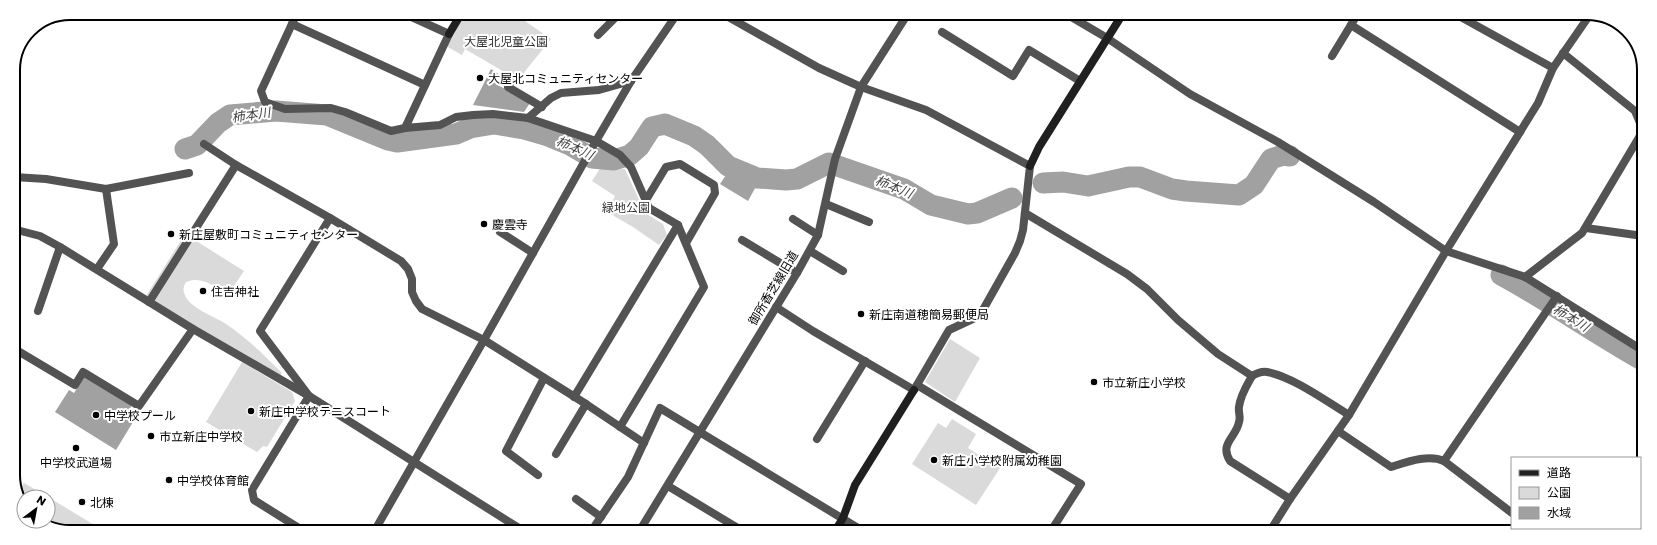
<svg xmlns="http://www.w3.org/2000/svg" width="1657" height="545" font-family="Poppins,'Noto Sans JP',sans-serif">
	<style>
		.green { fill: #dadada }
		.water { fill: #a1a1a1 }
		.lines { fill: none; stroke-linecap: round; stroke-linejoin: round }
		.river { stroke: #a1a1a1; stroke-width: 21 }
		.street { stroke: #535353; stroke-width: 8 }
		.secondary { stroke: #202020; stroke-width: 8 }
		.poi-dot { fill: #000; stroke: #fff; stroke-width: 1.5 }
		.labels { text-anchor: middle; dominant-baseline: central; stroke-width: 4; stroke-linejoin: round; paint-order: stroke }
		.park-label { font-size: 12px; fill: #313131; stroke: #fff }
		.poi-label { font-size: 12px; fill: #000; stroke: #fff; text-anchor: start }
		.street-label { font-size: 12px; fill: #000; stroke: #fff }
		.water-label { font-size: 13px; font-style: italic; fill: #424242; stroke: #fff }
		.rim { fill: none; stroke: #000; stroke-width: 2 }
	</style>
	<rect width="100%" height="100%" fill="#fff"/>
	<!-- green -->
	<g class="green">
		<polygon points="464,14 515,14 551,39 518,80 465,49 462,55 446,46"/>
		<polygon points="601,167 611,170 625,169 645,213 663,224 667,235 659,245 633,227 607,212 615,196 592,181"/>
		<path d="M 185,234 L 244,271 L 228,295 C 215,287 202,275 186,282 C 182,289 183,292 187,299 C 196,311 214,316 226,324 C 247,338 264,355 282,373 L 279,377 L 146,296 Z"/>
		<polygon points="950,339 980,358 955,402 925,382"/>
		<polygon points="242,362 292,392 295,401 267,447 263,446 257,452 206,422"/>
		<polygon points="952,419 976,434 968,448 1000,468 976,505 912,464 938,423 946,428"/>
		<polygon points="24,483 48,497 24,497 24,507 18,492"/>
		<polygon points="48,497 101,529 52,529 41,521 48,521"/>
	</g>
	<!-- water -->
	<g class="water">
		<polygon points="491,69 500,75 496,84 530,103 524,112 473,105"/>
		<polygon points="728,172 759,181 748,201 720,184"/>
		<polygon points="85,375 132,405 128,412 136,417 116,450 55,412 69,390 74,393"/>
	</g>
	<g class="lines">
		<!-- river -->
		<g class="river">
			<polyline points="185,149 197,145 218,123 230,115 276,111 327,115 388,140 397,142 456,134 470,128 494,124 524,129 548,136 570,145 592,158 614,160 630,155 639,147 652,127 665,124 694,136 707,145 728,166 757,178 786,180 797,179 829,163 904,189 931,205 968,214 977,213 1012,198"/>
			<polyline points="1043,183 1063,182 1088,186 1129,177 1140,177 1172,189 1186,191 1239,195 1254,185 1271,159 1283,155 1290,156"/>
			<path d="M 1501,275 C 1549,301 1594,333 1642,360"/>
		</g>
		<!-- street -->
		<g class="street">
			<polyline points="297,13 261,91 265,102 285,109 331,108 345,112 391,131 405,128"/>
			<polyline points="405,14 449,34 405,128 440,125 456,117 473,115 493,114 528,118 596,141 620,155 631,167 649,208 678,225 704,287 620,427"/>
			<polyline points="723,14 819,68 861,87 926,110 1030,166 1023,230 1020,241 1015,253 984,308 977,317 949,330 914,390 813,331 776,307"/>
			<polyline points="1068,15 1107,38 1190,94 1278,142 1374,202 1446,251 1525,277 1642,350"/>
			<polyline points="1459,16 1553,68"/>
			<polyline points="292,24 425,85"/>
			<polyline points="1351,25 1520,132"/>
			<polyline points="942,32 1013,76 1029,50 1080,81"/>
			<polyline points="598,35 619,14"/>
			<polyline points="1332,56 1357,15"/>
			<polyline points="511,81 508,87 542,107"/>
			<polyline points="528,118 551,98 561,93 599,90 631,81"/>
			<polyline points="204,144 236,165"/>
			<polyline points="14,177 46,179 106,189 189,173"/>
			<polyline points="646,200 666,167 680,164 714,185 715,193 686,243"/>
			<polyline points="826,204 869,222"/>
			<path d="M 1025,213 L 1127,274 L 1147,289 L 1178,320 L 1218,354 L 1252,376 C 1247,385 1240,396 1239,407 C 1238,412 1241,417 1239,422 C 1236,438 1219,443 1230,461 L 1290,499"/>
			<polyline points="793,219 818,235"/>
			<polyline points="1586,228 1643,236"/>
			<polyline points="13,229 40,236 60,247 193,329 309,396 522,530"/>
			<polyline points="500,232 533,253"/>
			<polyline points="742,240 797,273"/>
			<polyline points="810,251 843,271"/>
			<polyline points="97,269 114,244 106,189"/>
			<polyline points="1525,277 1582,233 1641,134 1640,123 1635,111 1563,53"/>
			<polyline points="149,302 236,165 330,218 401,261 408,269 412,279 412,292 416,301 422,309 484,340 586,404 644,443"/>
			<polyline points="38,311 60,247"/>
			<polyline points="13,348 75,385 83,372 139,406 193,329"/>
			<path d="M 1252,376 C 1257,373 1261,371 1267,372 C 1293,377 1326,401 1349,415"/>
			<polyline points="917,385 1081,484 1051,531"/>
			<polyline points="574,397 678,225"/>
			<path d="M 1338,431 L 1391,467 C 1407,462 1428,454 1444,461 L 1512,513"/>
			<polyline points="817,439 865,361"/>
			<polyline points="556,454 586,404"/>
			<polyline points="1444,461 1557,296"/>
			<polyline points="538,475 506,451 544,378"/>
			<polyline points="668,486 741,530"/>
			<polyline points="576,499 601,517"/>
			<polyline points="1531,528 1536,532"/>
			<polyline points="302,530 254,500 252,490 309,396 260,331 330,218"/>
			<polyline points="375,530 484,340 596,141 631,81 677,14"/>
			<polyline points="592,530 628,477 660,408 863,531"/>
			<polyline points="640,530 797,273 818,235 835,159 861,87 907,15"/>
			<polyline points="1270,531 1290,499 1349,415 1446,251 1538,103 1553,68 1589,16"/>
		</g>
		<!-- secondary -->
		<g class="secondary">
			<polyline points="449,34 461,14"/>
			<polyline points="1030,166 1039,147 1122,15"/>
			<polyline points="835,531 843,518 855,485 914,390"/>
		</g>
	</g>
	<!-- markers -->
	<g class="poi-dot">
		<circle cx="480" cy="78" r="4"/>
		<circle cx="484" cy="224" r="4"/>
		<circle cx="171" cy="234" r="4"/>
		<circle cx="203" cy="291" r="4"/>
		<circle cx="861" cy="314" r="4"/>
		<circle cx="1094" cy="382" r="4"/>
		<circle cx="251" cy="411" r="4"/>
		<circle cx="96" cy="415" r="4"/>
		<circle cx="151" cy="436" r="4"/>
		<circle cx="76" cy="448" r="4"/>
		<circle cx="934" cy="460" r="4"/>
		<circle cx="169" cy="480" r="4"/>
		<circle cx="82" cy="502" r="4"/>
	</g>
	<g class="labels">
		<!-- park labels -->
		<g class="park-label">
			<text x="506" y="41">大屋北児童公園</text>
			<text x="626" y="207">緑地公園</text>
		</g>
		<!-- poi labels -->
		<g class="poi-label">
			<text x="488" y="78">大屋北コミュニティセンター</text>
			<text x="492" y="224">慶雲寺</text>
			<text x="179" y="234">新庄屋敷町コミュニティセンター</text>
			<text x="211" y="291">住吉神社</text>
			<text x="869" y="314">新庄南道穂簡易郵便局</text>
			<text x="1102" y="382">市立新庄小学校</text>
			<text x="259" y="411">新庄中学校テニスコート</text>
			<text x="104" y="415">中学校プール</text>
			<text x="159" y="436">市立新庄中学校</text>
			<text x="942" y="460">新庄小学校附属幼稚園</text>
			<text x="76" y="462" text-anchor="middle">中学校武道場</text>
			<text x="177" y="480">中学校体育館</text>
			<text x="90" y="502">北棟</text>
		</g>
		<!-- street labels -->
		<g class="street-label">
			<text transform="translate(773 288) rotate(-59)">御所香芝線旧道</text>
		</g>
		<!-- water labels -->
		<g class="water-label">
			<text transform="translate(251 115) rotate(-8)">柿本川</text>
			<text transform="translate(575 148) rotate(24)">柿本川</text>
			<text transform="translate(894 187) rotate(22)">柿本川</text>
			<text transform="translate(1571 318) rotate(31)">柿本川</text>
		</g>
	</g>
	<!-- crop -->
	<path d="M0 0H1657V545H0ZM70 20H1587A50 50 0 0 1 1637 70V475A50 50 0 0 1 1587 525H70A50 50 0 0 1 20 475V70A50 50 0 0 1 70 20Z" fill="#fff" fill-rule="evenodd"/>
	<path class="rim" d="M70 20H1587A50 50 0 0 1 1637 70V475A50 50 0 0 1 1587 525H70A50 50 0 0 1 20 475V70A50 50 0 0 1 70 20Z"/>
	<!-- legend -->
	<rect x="1511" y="457" width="130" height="72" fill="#ffffff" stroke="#999999"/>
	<rect x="1519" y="470" width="20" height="6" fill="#202020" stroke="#999999"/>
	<text x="1547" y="477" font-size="12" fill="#000000">道路</text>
	<rect x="1519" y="487" width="20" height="12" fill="#dadada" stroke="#999999"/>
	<text x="1547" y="497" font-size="12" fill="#000000">公園</text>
	<rect x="1519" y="507" width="20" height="12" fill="#a1a1a1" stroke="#999999"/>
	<text x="1547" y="517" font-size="12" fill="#000000">水域</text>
	<!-- north arrow -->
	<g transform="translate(36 509) rotate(32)"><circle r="19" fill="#ffffff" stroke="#999999"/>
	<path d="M0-3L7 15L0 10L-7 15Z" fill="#000000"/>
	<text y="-6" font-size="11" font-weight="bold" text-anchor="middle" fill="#000000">N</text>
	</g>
</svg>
